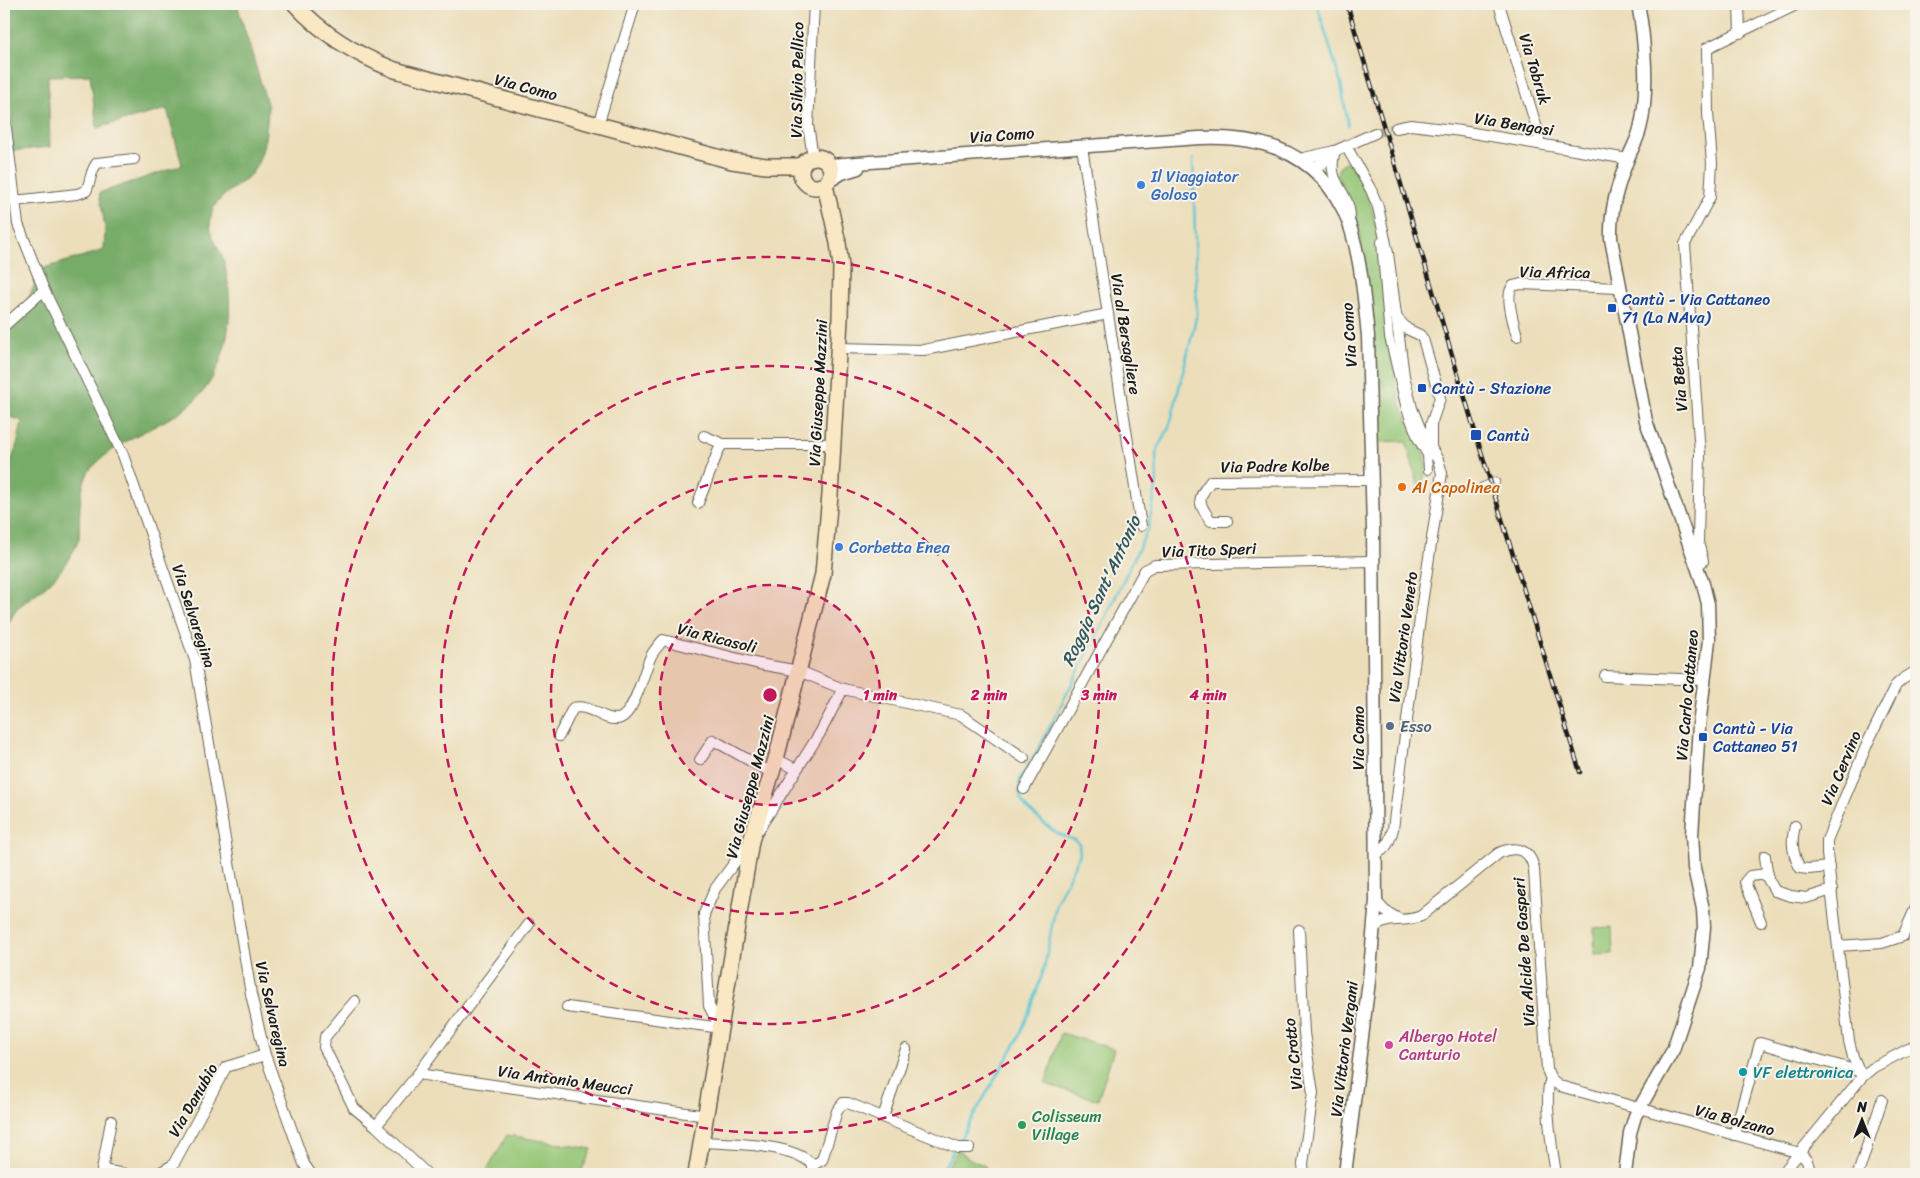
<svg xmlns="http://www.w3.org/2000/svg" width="1920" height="1178" font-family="Sriracha,sans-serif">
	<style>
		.green { fill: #94c676; stroke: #587149 }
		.forest { fill: #77ab67; stroke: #4a6442 }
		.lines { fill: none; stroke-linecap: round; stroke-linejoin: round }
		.stream { stroke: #5ac5d3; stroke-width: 2.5 }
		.minor-tunnel { stroke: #c2b79a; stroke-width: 10; stroke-dasharray: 10 5; stroke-linecap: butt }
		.pedestrian-casing { stroke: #656053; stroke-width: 10 }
		.minor-casing { stroke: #656053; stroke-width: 12 }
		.tertiary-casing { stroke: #656053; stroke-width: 15 }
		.secondary-casing { stroke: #656053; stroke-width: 18 }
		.pedestrian { stroke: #fff; stroke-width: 8 }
		.minor { stroke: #fff; stroke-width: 10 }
		.tertiary { stroke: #fff; stroke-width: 12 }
		.secondary { stroke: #fae7c3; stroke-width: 15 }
		.rail-casing { stroke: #1c1c1c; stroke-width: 4.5 }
		.rail { stroke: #f7f3e8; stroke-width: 2.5; stroke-dasharray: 8; stroke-linecap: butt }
		.ring { fill: none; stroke: #c2185b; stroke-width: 2.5; stroke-dasharray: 9 6 }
		.shop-dot { fill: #3f7fe0; stroke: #f7f3e8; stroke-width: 2 }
		.transit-dot { fill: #1a4fb4; stroke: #f7f3e8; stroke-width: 2 }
		.food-dot { fill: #e8710a; stroke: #f7f3e8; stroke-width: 2 }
		.service-dot { fill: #5c6f8a; stroke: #f7f3e8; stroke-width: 2 }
		.hotel-dot { fill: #d1479c; stroke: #f7f3e8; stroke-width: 2 }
		.culture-dot { fill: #0f9aa8; stroke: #f7f3e8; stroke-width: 2 }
		.leisure-dot { fill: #2e9e5b; stroke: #f7f3e8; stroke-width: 2 }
		.labels { text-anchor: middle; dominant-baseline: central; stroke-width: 4; stroke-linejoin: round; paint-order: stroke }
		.street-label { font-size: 16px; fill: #1c1c1c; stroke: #f7f3e8 }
		.shop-label { font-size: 16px; fill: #366cbe; stroke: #f7f3e8; text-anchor: start }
		.transit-label { font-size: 16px; fill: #164399; stroke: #f7f3e8; text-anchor: start }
		.food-label { font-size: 16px; fill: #c56008; stroke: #f7f3e8; text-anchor: start }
		.service-label { font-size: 16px; fill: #4e5e75; stroke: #f7f3e8; text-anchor: start }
		.hotel-label { font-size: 16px; fill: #b23c85; stroke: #f7f3e8; text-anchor: start }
		.culture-label { font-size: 16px; fill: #0d838f; stroke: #f7f3e8; text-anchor: start }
		.leisure-label { font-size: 16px; fill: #27864d; stroke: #f7f3e8; text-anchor: start }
		.water-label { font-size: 18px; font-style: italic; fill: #32575c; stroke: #f7f3e8 }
		.centre { fill: #c2185b; stroke: #f7f3e8; stroke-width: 2.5 }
		.ring-label { font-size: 15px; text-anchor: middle; font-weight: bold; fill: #c2185b; stroke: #f7f3e8; stroke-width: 4; stroke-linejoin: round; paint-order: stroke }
	</style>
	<rect width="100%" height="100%" fill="#f7f3e8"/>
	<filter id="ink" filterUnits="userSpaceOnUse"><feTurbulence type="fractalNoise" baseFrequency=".02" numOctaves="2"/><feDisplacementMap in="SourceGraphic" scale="10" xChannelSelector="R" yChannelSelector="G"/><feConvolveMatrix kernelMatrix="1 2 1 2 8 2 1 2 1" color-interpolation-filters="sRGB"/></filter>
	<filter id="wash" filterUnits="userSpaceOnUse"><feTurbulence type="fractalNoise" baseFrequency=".0096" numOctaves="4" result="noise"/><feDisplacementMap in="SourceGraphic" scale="20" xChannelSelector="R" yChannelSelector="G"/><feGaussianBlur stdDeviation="1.12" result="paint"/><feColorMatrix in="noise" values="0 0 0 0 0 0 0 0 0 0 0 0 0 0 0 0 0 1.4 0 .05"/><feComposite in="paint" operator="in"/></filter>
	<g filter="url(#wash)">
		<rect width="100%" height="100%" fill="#ecdeba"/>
		<!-- green -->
		<g class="green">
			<path d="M 1345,162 C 1353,164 1356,172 1359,179 C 1375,207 1378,234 1382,266 C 1387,310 1389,357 1400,401 C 1406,423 1423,442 1426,463 C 1427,472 1422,484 1420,493 L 1406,441 L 1376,442 L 1360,239 L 1356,211 L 1337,175 L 1339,167 Z"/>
			<polygon points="1612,927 1613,954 1595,955 1594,928"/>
			<polygon points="1061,1033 1114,1049 1098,1100 1045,1084"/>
			<polygon points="507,1135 592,1149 580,1174 485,1174"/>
			<polygon points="958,1150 968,1158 985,1166 988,1174 943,1174"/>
		</g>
		<!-- forest -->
		<path class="forest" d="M 4,4 L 237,4 L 268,107 C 267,128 265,156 252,173 C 239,188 215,195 211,216 C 207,232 218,245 223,259 C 234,297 232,345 211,380 C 188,421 136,428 102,458 C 97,463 90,468 87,475 C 78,493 80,519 79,539 C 73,555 61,572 48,584 C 34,597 16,604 9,623 L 4,622 L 4,482 L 18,441 L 22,421 L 4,415 L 4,328 L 25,307 L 41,269 L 104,250 L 105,227 L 99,193 L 182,165 L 167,109 L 97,128 L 90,75 L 48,76 L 50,147 L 13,151 L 10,93 L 4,48 Z"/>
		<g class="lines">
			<!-- stream -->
			<g class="stream">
				<polyline points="1317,4 1341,84 1348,125"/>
				<polyline points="956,1146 1018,1039 1031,1008 1044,969 1056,903 1080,854 1079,844 1075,840 1056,833 1027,809 1021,800 1019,790 1020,779 1038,750 1105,619 1148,529 1157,482 1156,455 1159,446 1168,430 1172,417 1197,314 1193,159"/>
				<polyline points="940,1174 954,1150"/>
			</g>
		</g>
	</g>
	<g filter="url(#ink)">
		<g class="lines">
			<!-- minor-tunnel -->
			<polyline class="minor-tunnel" points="1375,133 1396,128"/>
			<!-- pedestrian casing -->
			<g class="pedestrian-casing">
				<g id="pedestrian">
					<polyline points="1381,242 1389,337 1406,409 1418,440 1427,455 1428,470"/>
					<polyline points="1483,487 1495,482"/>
				</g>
			</g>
			<!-- minor casing -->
			<g class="minor-casing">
				<g id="minor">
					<polyline points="1499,4 1539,135 1539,144"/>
					<polyline points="1739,4 1740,33"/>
					<polyline points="4,113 18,224 44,290 123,455 195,660 251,994 265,1055 304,1164 311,1174"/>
					<polyline points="598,125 635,4"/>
					<polyline points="1396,128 1411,125 1461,131 1628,159"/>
					<path d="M 1346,146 L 1371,190 L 1378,207 L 1388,253 L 1404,376 L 1412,408 L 1420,428 L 1438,460 L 1442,473 L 1422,603 L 1393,829 C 1390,840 1387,850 1375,854"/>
					<polyline points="1082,147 1141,526"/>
					<path d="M 1335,151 C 1325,183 1349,190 1350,216"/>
					<polyline points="813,157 808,125 814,4"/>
					<polyline points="1301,160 1304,158 1335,151 1375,133"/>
					<polyline points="1310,167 1322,164 1334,151"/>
					<path d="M 14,201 L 77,194 L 86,191 C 91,182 90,171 97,163 L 134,159"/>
					<polyline points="1396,317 1407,329 1420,335 1423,339 1440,398 1431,424 1431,445"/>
					<polyline points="4,326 44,290"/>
					<path d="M 1517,336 C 1514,324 1504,295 1513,286 L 1521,284 L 1619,288"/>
					<polyline points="838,348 924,350 1108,314"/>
					<polyline points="704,436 723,444 832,444"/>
					<polyline points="698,503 719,449 723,444"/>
					<path d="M 1227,521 L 1211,521 C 1198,503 1196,499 1211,481 L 1371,480"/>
					<polyline points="1697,566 1703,561 1698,542 1700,453 1685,244 1710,197 1712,163 1708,113 1707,48 1798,4"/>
					<polyline points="1605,676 1705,680"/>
					<path d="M 559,736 L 573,708 C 592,704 600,720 617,719 C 634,718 644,670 651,656 C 654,650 659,645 663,640 L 759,664 L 799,671 L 843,689"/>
					<polyline points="776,759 796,769"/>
					<polyline points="700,760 713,740 772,773"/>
					<polyline points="1024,789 1145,570 1155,565 1374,561"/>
					<path d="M 1795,826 C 1791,841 1792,853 1800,868 L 1808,869 L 1829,867"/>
					<polyline points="759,829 820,733 843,689 961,715 1024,758"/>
					<polyline points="1765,856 1768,879 1775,891 1791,896 1806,898 1832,890"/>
					<polyline points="1376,901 1385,911 1399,919"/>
					<polyline points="1761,922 1745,882 1750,876 1768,874"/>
					<path d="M 1375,927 C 1388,916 1406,923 1421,916 L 1499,853 C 1517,845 1531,850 1534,870 L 1547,1070 L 1551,1079 L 1560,1086 L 1800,1153 L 1807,1161 L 1811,1174"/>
					<polyline points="1299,930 1304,1033 1313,1093 1303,1164 1304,1174"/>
					<polyline points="1838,946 1882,943 1903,936 1916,907"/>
					<polyline points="355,1001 325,1037 324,1047 354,1108 376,1126 427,1174"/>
					<polyline points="567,1007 721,1028"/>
					<polyline points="720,1027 709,1006 704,914 715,889 749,843"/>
					<polyline points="418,1074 707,1116"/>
					<polyline points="1862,1077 1853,1057 1849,1041 1827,854 1827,840 1868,742 1896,685 1903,679 1916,671"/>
					<path d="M 1551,1079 C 1543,1092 1553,1157 1556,1174"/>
					<polyline points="883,1117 906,1049"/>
					<polyline points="111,1121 102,1170 125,1174"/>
					<polyline points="376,1126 418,1074 529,924"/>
					<polyline points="1734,1135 1760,1043 1858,1071"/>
					<path d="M 703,1142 C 731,1144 793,1143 813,1165 L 813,1174"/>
					<polyline points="813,1165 822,1160 837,1111 843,1103 848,1103 958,1148 969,1148"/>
					<polyline points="157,1174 173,1165 226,1067 265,1055"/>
					<polyline points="1782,1174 1862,1077 1874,1067 1916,1045"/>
					<polyline points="1858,1174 1882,1100"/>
				</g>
			</g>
			<!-- tertiary casing -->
			<g class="tertiary-casing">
				<g id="tertiary">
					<path d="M 830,165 L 1199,138 C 1259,135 1314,151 1343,209 C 1360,244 1364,297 1368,336 L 1373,529 L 1376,901 L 1369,981 L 1345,1174"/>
					<polyline points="829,181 842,173 858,168"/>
					<path d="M 1625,1174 L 1630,1133 L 1635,1116 L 1673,1050 L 1700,968 L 1704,927 L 1703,909 L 1694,868 L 1692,835 L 1699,726 L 1709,640 L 1708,604 L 1703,584 L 1646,421 L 1611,239 C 1610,211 1617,187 1627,161 C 1631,150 1637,141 1640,129 C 1649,95 1645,39 1638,4"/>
				</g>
			</g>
			<!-- secondary casing -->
			<g class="secondary-casing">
				<g id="secondary">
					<path d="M 295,4 C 323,35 357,55 395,70 L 732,161 L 766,166 L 802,166"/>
					<circle cx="816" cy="172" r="15"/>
					<polyline points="696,1174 751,841 776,759 823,574 830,495 840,319 841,267 838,243 825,185"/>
				</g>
			</g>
			<!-- pedestrian -->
			<use href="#pedestrian" class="pedestrian"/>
			<!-- minor -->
			<use href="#minor" class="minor"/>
			<!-- tertiary -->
			<use href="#tertiary" class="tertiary"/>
			<!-- secondary -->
			<use href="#secondary" class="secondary"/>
			<!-- rail casing -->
			<g class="rail-casing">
				<polyline id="rail" points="1347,4 1476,435 1580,772"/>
			</g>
			<!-- rail -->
			<use href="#rail" class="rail"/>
		</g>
	</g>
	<!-- distance rings -->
	<circle cx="770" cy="695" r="110" fill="#c2185b" fill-opacity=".12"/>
	<g class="ring">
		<circle cx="770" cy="695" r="110"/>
		<circle cx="770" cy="695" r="219"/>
		<circle cx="770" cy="695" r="329"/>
		<circle cx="770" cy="695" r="438"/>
	</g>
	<!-- markers -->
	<g class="shop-dot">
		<circle cx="1141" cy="185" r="5"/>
		<circle cx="839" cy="547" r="5"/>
	</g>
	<g class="transit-dot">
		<rect x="1607" y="303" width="10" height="10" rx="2.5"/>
		<rect x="1417" y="383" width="10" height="10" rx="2.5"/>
		<rect x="1470" y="429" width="12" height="12" rx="2.5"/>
		<rect x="1698" y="732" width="10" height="10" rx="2.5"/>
	</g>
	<circle class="food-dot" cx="1402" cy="487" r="5"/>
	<circle class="service-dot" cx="1390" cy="726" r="5"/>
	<circle class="hotel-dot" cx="1389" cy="1045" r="5"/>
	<circle class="culture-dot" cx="1743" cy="1072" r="5"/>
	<circle class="leisure-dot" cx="1022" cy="1125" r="5"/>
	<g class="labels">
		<!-- street labels -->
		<g class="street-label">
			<text transform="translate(1535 69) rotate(73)">Via Tobruk</text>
			<text transform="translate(797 80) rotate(-89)">Via Silvio Pellico</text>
			<text transform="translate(526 87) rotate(15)">Via Como</text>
			<text transform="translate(1514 124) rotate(9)">Via Bengasi</text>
			<text transform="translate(1002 135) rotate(-4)">Via Como</text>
			<text transform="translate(1555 272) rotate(1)">Via Africa</text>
			<text transform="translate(1126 334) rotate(81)">Via al Bersagliere</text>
			<text transform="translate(1349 335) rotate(-94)">Via Como</text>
			<text transform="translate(1679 379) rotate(-95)">Via Betta</text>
			<text transform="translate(818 393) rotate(-87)">Via Giuseppe Mazzini</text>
			<text transform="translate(1275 466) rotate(-1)">Via Padre Kolbe</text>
			<text transform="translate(1209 550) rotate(-2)">Via Tito Speri</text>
			<text transform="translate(194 616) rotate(72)">Via Selvaregina</text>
			<text transform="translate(1403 637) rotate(-82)">Via Vittorio Veneto</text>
			<text transform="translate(717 638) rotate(14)">Via Ricasoli</text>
			<text transform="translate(1687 695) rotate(-85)">Via Carlo Cattaneo</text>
			<text transform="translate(1358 738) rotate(-90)">Via Como</text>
			<text transform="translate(1841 768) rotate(-67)">Via Cervino</text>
			<text transform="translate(750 787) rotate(-75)">Via Giuseppe Mazzini</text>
			<text transform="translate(1524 952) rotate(-94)">Via Alcide De Gasperi</text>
			<text transform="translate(273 1014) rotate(77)">Via Selvaregina</text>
			<text transform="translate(1344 1049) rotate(-83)">Via Vittorio Vergani</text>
			<text transform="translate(1293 1054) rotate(-96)">Via Crotto</text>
			<text transform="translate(565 1080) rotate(8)">Via Antonio Meucci</text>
			<text transform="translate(193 1100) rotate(-60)">Via Danubio</text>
			<text transform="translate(1735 1120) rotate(15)">Via Bolzano</text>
		</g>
		<!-- shop labels -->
		<g class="shop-label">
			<text x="1151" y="176">Il Viaggiator<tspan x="1151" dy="18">Goloso</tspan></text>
			<text x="849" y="547">Corbetta Enea</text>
		</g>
		<!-- transit labels -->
		<g class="transit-label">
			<text x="1622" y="299">Cantù - Via Cattaneo<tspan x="1622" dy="18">71 (La NAva)</tspan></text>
			<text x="1432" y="388">Cantù - Stazione</text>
			<text x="1487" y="435">Cantù</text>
			<text x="1713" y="728">Cantù - Via<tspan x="1713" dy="18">Cattaneo 51</tspan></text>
		</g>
		<!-- food labels -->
		<g class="food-label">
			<text x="1412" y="487">Al Capolinea</text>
		</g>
		<!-- service labels -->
		<g class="service-label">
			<text x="1400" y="726">Esso</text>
		</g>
		<!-- hotel labels -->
		<g class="hotel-label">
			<text x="1399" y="1036">Albergo Hotel<tspan x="1399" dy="18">Canturio</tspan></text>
		</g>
		<!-- culture labels -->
		<g class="culture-label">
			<text x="1753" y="1072">VF elettronica</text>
		</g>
		<!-- leisure labels -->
		<g class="leisure-label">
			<text x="1032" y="1116">Colisseum<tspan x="1032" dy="18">Village</tspan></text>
		</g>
		<!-- water labels -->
		<g class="water-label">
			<text transform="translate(1101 591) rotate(-65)">Roggia Sant'Antonio</text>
		</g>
	</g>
	<circle cx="770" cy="695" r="8" class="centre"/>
	<g class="ring-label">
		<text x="880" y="700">1 min</text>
		<text x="989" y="700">2 min</text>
		<text x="1099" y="700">3 min</text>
		<text x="1208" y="700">4 min</text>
	</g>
	<!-- margin -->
	<rect width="1920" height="1178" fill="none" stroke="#f7f3e8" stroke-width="20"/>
	<!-- north arrow -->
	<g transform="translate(1862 1120)" stroke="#f7f3e8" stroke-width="4" paint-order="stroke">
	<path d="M0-4L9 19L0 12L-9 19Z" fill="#1c1c1c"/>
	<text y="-8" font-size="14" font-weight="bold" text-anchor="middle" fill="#1c1c1c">N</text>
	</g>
</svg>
